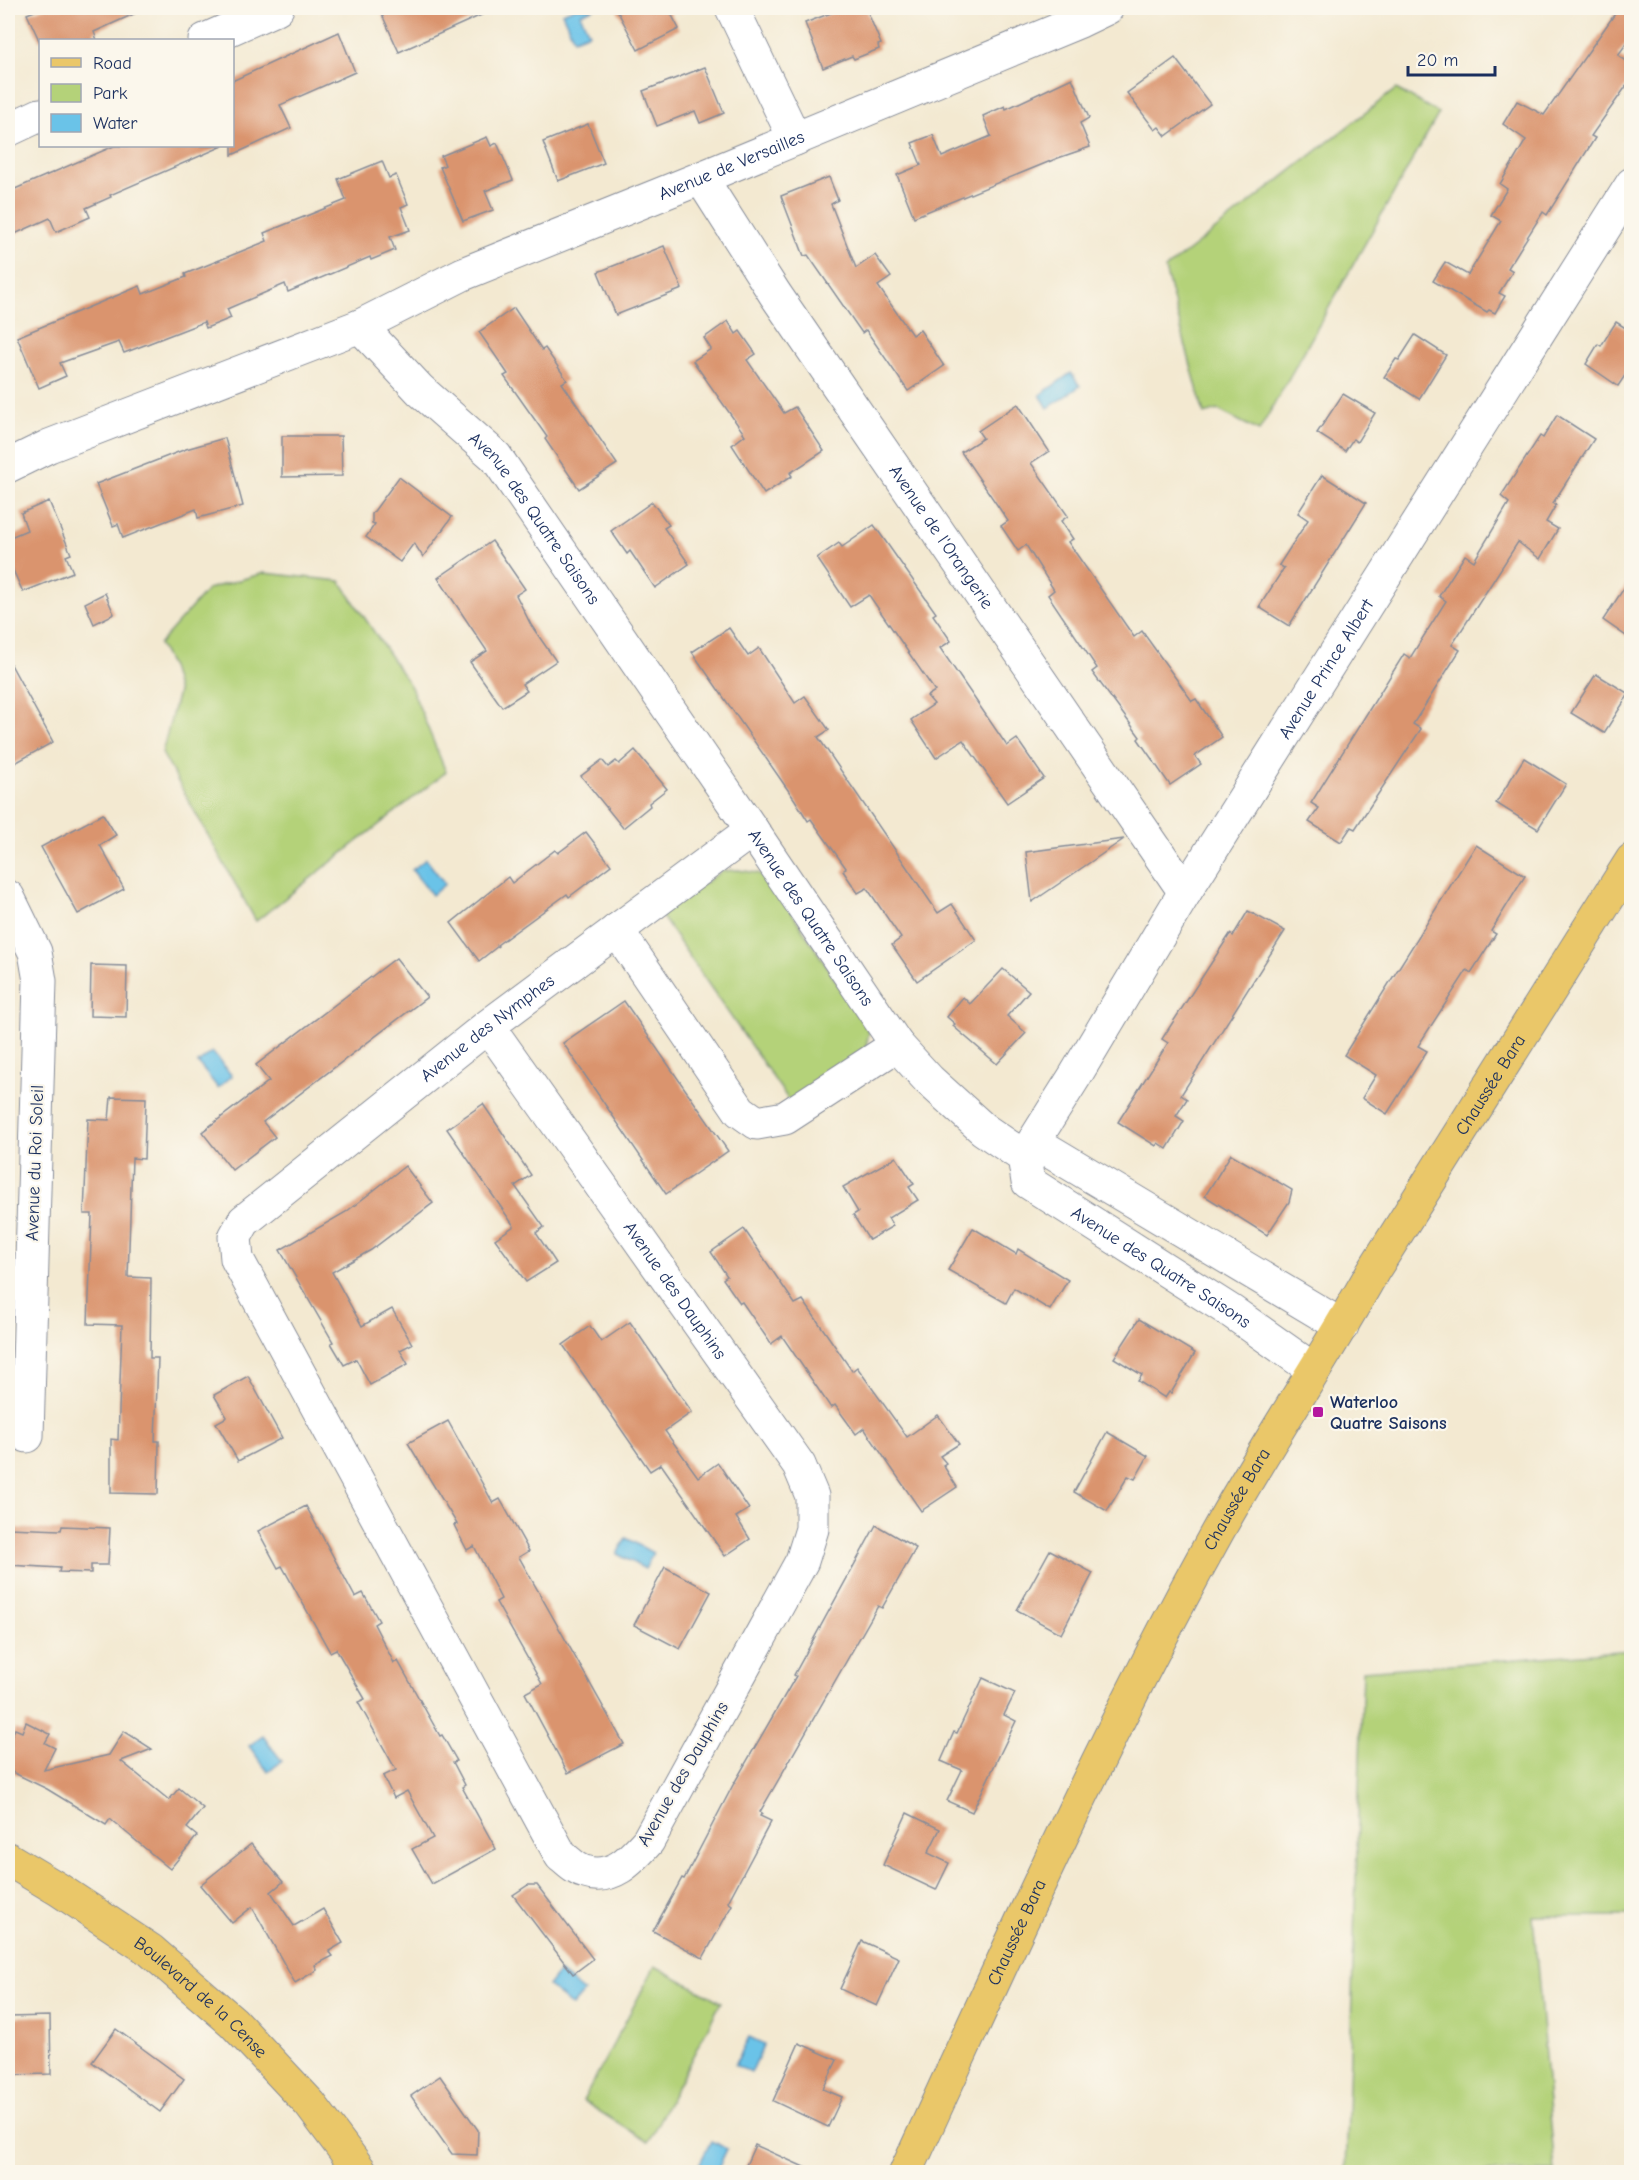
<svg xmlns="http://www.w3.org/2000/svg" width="1639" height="2180" font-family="'Comic Neue',sans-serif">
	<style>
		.green { fill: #b4d279; stroke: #68806c; stroke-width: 1.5 }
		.water { fill: #6ac3e8; stroke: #4279a3; stroke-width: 1.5 }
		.building { fill: #da946e }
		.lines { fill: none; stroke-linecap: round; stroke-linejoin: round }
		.minor-casing { stroke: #878c98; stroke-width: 35 }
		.major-casing { stroke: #878c98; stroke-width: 35 }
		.minor { stroke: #fff; stroke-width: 33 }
		.major { stroke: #eac769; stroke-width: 33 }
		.poi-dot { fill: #b5179e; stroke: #fbf7ec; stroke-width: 2 }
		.labels { text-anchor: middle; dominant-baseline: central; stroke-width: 4.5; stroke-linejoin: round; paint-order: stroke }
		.street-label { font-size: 18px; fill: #1b2f5e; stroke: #fbf7ec }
		.poi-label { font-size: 18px; font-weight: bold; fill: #1b2f5e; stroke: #fbf7ec; text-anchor: start }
	</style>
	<rect width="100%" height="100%" fill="#fbf7ec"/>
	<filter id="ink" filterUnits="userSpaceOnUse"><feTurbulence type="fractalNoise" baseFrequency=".0167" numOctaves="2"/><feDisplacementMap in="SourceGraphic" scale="12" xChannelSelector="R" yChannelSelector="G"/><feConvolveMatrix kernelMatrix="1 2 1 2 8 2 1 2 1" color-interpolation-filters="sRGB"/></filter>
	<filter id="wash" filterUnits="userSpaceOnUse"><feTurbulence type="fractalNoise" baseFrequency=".008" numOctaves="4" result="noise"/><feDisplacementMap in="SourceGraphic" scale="24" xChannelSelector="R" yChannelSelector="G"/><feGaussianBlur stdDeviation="1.35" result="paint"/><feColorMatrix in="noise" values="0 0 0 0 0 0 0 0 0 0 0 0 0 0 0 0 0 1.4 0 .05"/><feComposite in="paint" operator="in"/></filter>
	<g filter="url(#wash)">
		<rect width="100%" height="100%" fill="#f3e9d1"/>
		<!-- green -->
		<g class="green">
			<polygon points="1396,89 1439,113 1259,431 1218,410 1204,414 1165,269"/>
			<polygon points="264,573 340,581 411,687 446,772 256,921 162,753 178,692 171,667 159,644 208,589"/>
			<polygon points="738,870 757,873 771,880 869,1032 866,1047 792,1105 660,914 722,871"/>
			<polygon points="1631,1650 1631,1916 1533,1916 1555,2172 1346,2172 1363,1671"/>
			<polygon points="655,1966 721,2002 648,2142 583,2101"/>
		</g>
		<!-- water -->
		<g class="water">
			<polygon points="575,8 595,8 580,14 589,33 574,39 562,13"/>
			<polygon points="1071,373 1080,386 1048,408 1040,395"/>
			<polygon points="426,859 445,884 432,895 412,870"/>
			<polygon points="212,1052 232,1076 218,1088 198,1063"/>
			<polygon points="626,1538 653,1553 645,1569 617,1554"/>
			<polygon points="263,1736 282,1761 268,1772 249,1746"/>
			<polygon points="559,1972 584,1992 572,2006 548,1986"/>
			<polygon points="749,2037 764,2044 751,2073 735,2065"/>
			<polygon points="711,2141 727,2149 716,2172 703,2172 697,2169"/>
		</g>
		<g id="blocks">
			<!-- building -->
			<g class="building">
				<polygon points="42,8 147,8 94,32 97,40 39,40 27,14"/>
				<polygon points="379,8 497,8 399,52"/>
				<polygon points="616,8 668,8 679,29 638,50"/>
				<polygon points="844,8 866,8 881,44 878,45 879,49 854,59 852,56 823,68 805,23"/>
				<polygon points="1619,8 1632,8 1632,36 1618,55 1632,65 1632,78 1591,136 1595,138 1547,215 1543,212 1508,268 1513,271 1499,293 1505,296 1495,313 1489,310 1487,312 1433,281 1445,262 1468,275 1501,221 1491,215 1507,189 1500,184 1526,140 1503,124 1517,101 1544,115"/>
				<polygon points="339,32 355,72 280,105 291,128 232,155 232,81"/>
				<polygon points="1175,58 1210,104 1166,136 1159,127 1155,130 1127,93"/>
				<polygon points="705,67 724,113 700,123 695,111 657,126 643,91"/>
				<polygon points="1072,78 1089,118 1080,123 1090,147 1058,158 914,217 897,175 921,165 912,143 933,135 942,157 991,136 983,116 1005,106 1006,109"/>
				<polygon points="588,124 604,163 558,181 543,142"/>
				<polygon points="487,137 491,146 497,143 513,180 485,191 493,210 463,221 440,167 445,165 441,156"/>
				<polygon points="114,146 223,146 110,195 111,197 86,208 90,217 56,232 50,218 8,237 8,192"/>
				<polygon points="382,161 389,178 396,175 408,204 401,207 410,230 390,237 395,250 371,260 370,257 288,292 285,284 227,309 231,318 206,328 204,322 124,353 119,342 60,363 66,376 39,388 17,337 140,286 143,294 186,277 185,274 267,241 264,233 346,200 338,179"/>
				<polygon points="829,177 838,200 831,204 856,268 875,255 891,277 878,286 912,335 920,330 944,366 908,391 866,330 862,333 808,255 804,256 781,196"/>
				<polygon points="664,246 682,289 616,315 598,272"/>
				<polygon points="514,308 542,350 545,348 567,380 562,383 617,464 579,489 545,439 547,437 504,376 508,374 479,332"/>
				<polygon points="728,321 736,334 740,331 756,354 747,360 784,413 795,407 824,451 790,473 792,476 764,494 732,445 745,435 693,361 711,349 704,338"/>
				<polygon points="1616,322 1632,332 1632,365 1618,386 1586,364 1598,344 1601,346"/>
				<polygon points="1415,335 1446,355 1419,399 1384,377 1396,359 1399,360"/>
				<polygon points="1343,394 1375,413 1357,442 1353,439 1345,451 1317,433"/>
				<polygon points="1018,404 1049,451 1031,463 1068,516 1061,521 1073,539 1068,542 1134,637 1142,631 1192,701 1196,699 1222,737 1195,756 1201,764 1170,785 1138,739 1140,737 1092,672 1097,668 1048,595 1054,590 1026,545 1018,551 1001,526 1008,521 961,452 983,438 978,431"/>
				<polygon points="1557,415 1594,439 1553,503 1556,505 1546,522 1558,529 1540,559 1518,542 1452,645 1460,650 1413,724 1421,729 1355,829 1351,827 1341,842 1309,822 1319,808 1311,803 1404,654 1410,658 1446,601 1439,596 1465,555 1474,561 1509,503 1501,496 1540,436 1543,438"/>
				<polygon points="282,436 341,436 342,476 282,477"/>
				<polygon points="225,438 243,506 198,518 196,509 123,538 118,524 113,526 96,484 186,449"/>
				<polygon points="1322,475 1366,503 1289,626 1259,607 1284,568 1279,565 1308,520 1298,513"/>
				<polygon points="399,477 452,517 423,557 414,543 400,562 366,537 375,524 372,523 372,514"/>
				<polygon points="49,501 71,554 66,556 73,572 23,592 8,559 8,538 27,530 21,513"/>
				<polygon points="652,502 669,525 664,528 689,564 655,588 630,551 627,554 611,531"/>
				<polygon points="874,525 936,613 933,615 951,641 940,648 1007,746 1017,739 1044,778 1007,803 963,740 936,758 911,720 934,704 927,696 935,691 869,595 850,607 817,558 839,543 842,547"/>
				<polygon points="492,541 525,589 516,595 531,625 556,661 522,684 527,691 502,707 470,662 487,651 438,578"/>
				<polygon points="1632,576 1632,640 1603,620"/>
				<polygon points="105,593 114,614 94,624 85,603"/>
				<polygon points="729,628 748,656 759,648 795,703 805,696 829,730 818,737 938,913 952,904 976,940 917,981 892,945 901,938 867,888 858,893 843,871 846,868 811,819 808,821 795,800 692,652"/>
				<polygon points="8,659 53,742 8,767"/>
				<polygon points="1596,674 1629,694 1604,733 1571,713"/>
				<polygon points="635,750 667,789 649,803 650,806 623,828 581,776 602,760 608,767 616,761 619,764"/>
				<polygon points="1524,758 1566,784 1538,829 1496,803"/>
				<polygon points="103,814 116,835 100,845 124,889 78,914 41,847"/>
				<polygon points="586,832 611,865 569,897 567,894 497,945 498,946 479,961 451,923 508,877 512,883 555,850 558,853"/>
				<polygon points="1124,839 1060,883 1032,902 1026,852"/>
				<polygon points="1476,845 1525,876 1491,931 1496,934 1471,973 1467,970 1418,1046 1427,1051 1387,1114 1362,1098 1376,1075 1344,1055"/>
				<polygon points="1248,911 1285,931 1181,1095 1187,1099 1176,1116 1184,1121 1167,1149 1158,1143 1156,1146 1118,1122 1168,1043 1162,1039 1230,934 1233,936"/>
				<polygon points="396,958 427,997 263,1122 275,1137 232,1170 202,1132 269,1081 256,1065"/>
				<polygon points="91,965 127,966 126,1017 90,1016"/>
				<polygon points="1003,969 1029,991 1007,1016 1026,1033 997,1064 953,1026 955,1024 947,1017 963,997 970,1004"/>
				<polygon points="624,1001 728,1151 666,1194 563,1043"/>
				<polygon points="111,1097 146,1098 144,1159 132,1158 128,1277 151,1278 150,1358 158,1358 155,1441 159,1441 158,1494 111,1493 111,1439 118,1440 122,1325 88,1324 92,1214 84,1214 88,1119 109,1120"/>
				<polygon points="483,1104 531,1175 515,1186 544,1227 536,1233 556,1263 526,1282 495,1239 514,1226 447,1129"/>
				<polygon points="1231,1154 1292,1190 1289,1202 1267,1235 1205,1196"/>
				<polygon points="896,1157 914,1184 909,1187 918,1200 888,1218 893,1226 869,1240 853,1215 858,1212 843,1187"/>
				<polygon points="405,1166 433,1203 371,1250 332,1272 362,1326 392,1309 412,1344 400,1350 408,1364 370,1385 356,1359 344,1365 331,1343 333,1342 280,1250 346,1212"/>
				<polygon points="973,1228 1016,1254 1018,1249 1068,1280 1050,1310 1014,1288 1006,1303 948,1270"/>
				<polygon points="744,1229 795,1304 803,1300 852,1371 857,1367 907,1437 938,1415 959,1444 940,1456 946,1463 943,1465 957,1487 921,1511 864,1428 856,1434 835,1405 831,1408 782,1336 771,1344 742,1302 740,1303 723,1279 727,1276 711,1252"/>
				<polygon points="1139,1319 1195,1353 1171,1393 1169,1392 1165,1398 1138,1381 1142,1375 1114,1358"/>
				<polygon points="630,1322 692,1412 665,1431 698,1477 718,1463 749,1509 736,1517 750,1539 725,1556 661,1464 650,1471 563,1345 590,1326 601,1342"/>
				<polygon points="248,1376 282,1438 238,1461 216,1423 227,1417 214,1395"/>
				<polygon points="448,1421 493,1503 500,1499 529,1551 519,1557 624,1744 568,1773 525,1693 542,1684 496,1602 501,1599 474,1546 467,1550 454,1525 457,1524 408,1443"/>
				<polygon points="1107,1432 1148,1456 1135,1479 1128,1476 1107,1511 1074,1492"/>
				<polygon points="306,1506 355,1597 363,1593 379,1621 374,1624 394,1663 398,1661 440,1736 442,1735 457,1761 453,1762 465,1785 462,1787 496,1849 432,1884 412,1849 433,1838 407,1791 394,1798 383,1776 396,1770 358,1702 365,1699 336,1649 330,1652 282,1566 278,1568 258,1531"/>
				<polygon points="876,1525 916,1548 882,1608 878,1606 760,1812 762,1813 760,1816 771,1821 728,1902 732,1905 703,1958 653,1931 682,1878 684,1879 733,1785 796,1676 794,1675"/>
				<polygon points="62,1526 110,1528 108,1565 91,1565 91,1573 59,1572 60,1568 8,1565 8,1528 61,1530"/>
				<polygon points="1050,1550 1093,1573 1061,1634 1017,1610"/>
				<polygon points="665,1567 711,1592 680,1649 634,1625"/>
				<polygon points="983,1678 1015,1693 1004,1715 1016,1721 972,1812 947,1801 962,1770 941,1761 954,1732 957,1733"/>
				<polygon points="26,1722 50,1734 45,1743 55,1748 44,1770 109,1755 124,1731 152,1749 121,1761 169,1800 179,1788 203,1808 187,1828 197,1836 170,1869 110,1819 106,1825 47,1789 8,1770 8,1743 15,1729 22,1732"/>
				<polygon points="907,1813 940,1829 928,1853 949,1863 936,1890 883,1865"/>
				<polygon points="251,1844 283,1882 271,1892 294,1926 323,1909 343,1943 329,1951 333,1956 315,1965 317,1970 295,1983 252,1907 232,1923 200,1885"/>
				<polygon points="528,1885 537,1885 593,1959 573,1974 513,1895"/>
				<polygon points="862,1941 899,1958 877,2006 840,1989"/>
				<polygon points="50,2016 51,2074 8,2075 8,2017"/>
				<polygon points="116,2029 184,2079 160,2112 92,2062"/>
				<polygon points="799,2043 837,2060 823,2089 842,2097 828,2127 773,2101"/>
				<polygon points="440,2076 478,2130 477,2155 452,2154 411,2096"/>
				<polygon points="755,2145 815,2172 743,2172"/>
			</g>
		</g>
	</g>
	<g filter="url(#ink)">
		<use href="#blocks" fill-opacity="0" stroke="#878c98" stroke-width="1.5"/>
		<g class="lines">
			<!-- minor casing -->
			<g class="minor-casing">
				<g id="minor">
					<polyline points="732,8 795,139"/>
					<polyline points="205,40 277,8"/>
					<polyline points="8,130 40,115"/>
					<path id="s1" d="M 701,178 L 775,294 L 1185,892"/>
					<path id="s2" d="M 360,326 L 420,390 L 496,457 L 752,830 L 897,1045 L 929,1080 L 983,1129 L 1024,1157 L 1028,1182 L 1232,1312 L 1314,1370"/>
					<path id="s3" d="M 8,466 L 49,446 L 360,326 L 463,274 L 701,178 L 1080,21 L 1107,8"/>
					<polyline points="8,897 35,952 40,981 27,1436"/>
					<polyline points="617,930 740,1111 757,1123 785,1118 897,1045"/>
					<path id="s4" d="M 488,1026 L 799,1465 L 812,1496 L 812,1529 L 802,1561 L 648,1841 C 631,1860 612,1881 585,1872 C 576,1870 568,1861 561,1856 L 237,1259 L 235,1237 L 244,1221 L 488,1026 L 752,830"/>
					<path id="s5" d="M 1024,1157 L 1075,1076 L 1185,892 L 1632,184"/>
					<polyline points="1024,1157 1046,1149 1342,1326"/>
				</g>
			</g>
			<!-- major casing -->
			<g class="major-casing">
				<g id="major">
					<path id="s6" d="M 8,1859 L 58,1889 L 150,1950 L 233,2022 L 310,2104 L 361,2172"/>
					<path id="s7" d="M 906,2172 C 1004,1959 1100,1744 1214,1538 C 1264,1447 1323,1361 1373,1271 L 1632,860"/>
				</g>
			</g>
			<!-- minor -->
			<use href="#minor" class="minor"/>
			<!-- major -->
			<use href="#major" class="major"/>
		</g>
	</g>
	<!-- markers -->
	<rect class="poi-dot" x="1312" y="1406" width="12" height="12" rx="3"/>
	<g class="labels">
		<!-- street labels -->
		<g class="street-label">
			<text stroke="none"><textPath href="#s3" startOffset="784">Avenue de Versailles</textPath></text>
			<text stroke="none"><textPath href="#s2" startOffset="261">Avenue des Quatre Saisons</textPath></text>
			<text stroke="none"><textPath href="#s1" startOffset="432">Avenue de l'Orangerie</textPath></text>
			<text stroke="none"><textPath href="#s5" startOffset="574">Avenue Prince Albert</textPath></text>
			<text stroke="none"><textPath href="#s2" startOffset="747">Avenue des Quatre Saisons</textPath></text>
			<text stroke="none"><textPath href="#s4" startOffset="2092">Avenue des Nymphes</textPath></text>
			<text stroke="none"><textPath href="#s7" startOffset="1236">Chaussée Bara</textPath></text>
			<text transform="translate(35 1163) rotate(-88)">Avenue du Roi Soleil</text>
			<text stroke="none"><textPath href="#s2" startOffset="1254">Avenue des Quatre Saisons</textPath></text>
			<text stroke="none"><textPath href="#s4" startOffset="324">Avenue des Dauphins</textPath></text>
			<text stroke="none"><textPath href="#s7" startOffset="750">Chaussée Bara</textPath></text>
			<text transform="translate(683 1774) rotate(-60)">Avenue des Dauphins</text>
			<text stroke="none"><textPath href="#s7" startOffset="264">Chaussée Bara</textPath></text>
			<text stroke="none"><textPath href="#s6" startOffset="238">Boulevard de la Cense</textPath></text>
		</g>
		<!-- poi labels -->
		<g class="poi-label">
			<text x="1330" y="1402">Waterloo<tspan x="1330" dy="21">Quatre Saisons</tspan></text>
		</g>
	</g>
	<!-- margin -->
	<rect width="1639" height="2180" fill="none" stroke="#fbf7ec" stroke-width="30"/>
	<!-- legend -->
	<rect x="39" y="39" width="195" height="108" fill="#fbf7ec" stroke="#a1a7b3" stroke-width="1.5"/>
	<rect x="51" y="58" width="30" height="9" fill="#eac769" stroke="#a1a7b3" stroke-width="1.5"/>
	<text x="93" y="69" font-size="18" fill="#1b2f5e">Road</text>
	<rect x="51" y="84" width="30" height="18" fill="#b4d279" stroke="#a1a7b3" stroke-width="1.5"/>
	<text x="93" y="99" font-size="18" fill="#1b2f5e">Park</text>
	<rect x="51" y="114" width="30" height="18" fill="#6ac3e8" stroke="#a1a7b3" stroke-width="1.5"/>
	<text x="93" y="129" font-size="18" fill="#1b2f5e">Water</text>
	<!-- scale -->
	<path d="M1408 66v9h87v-9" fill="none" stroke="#1b2f5e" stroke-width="3"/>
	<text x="1417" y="66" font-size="18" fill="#1b2f5e" stroke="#fbf7ec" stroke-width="4.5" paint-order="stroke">20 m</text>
</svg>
